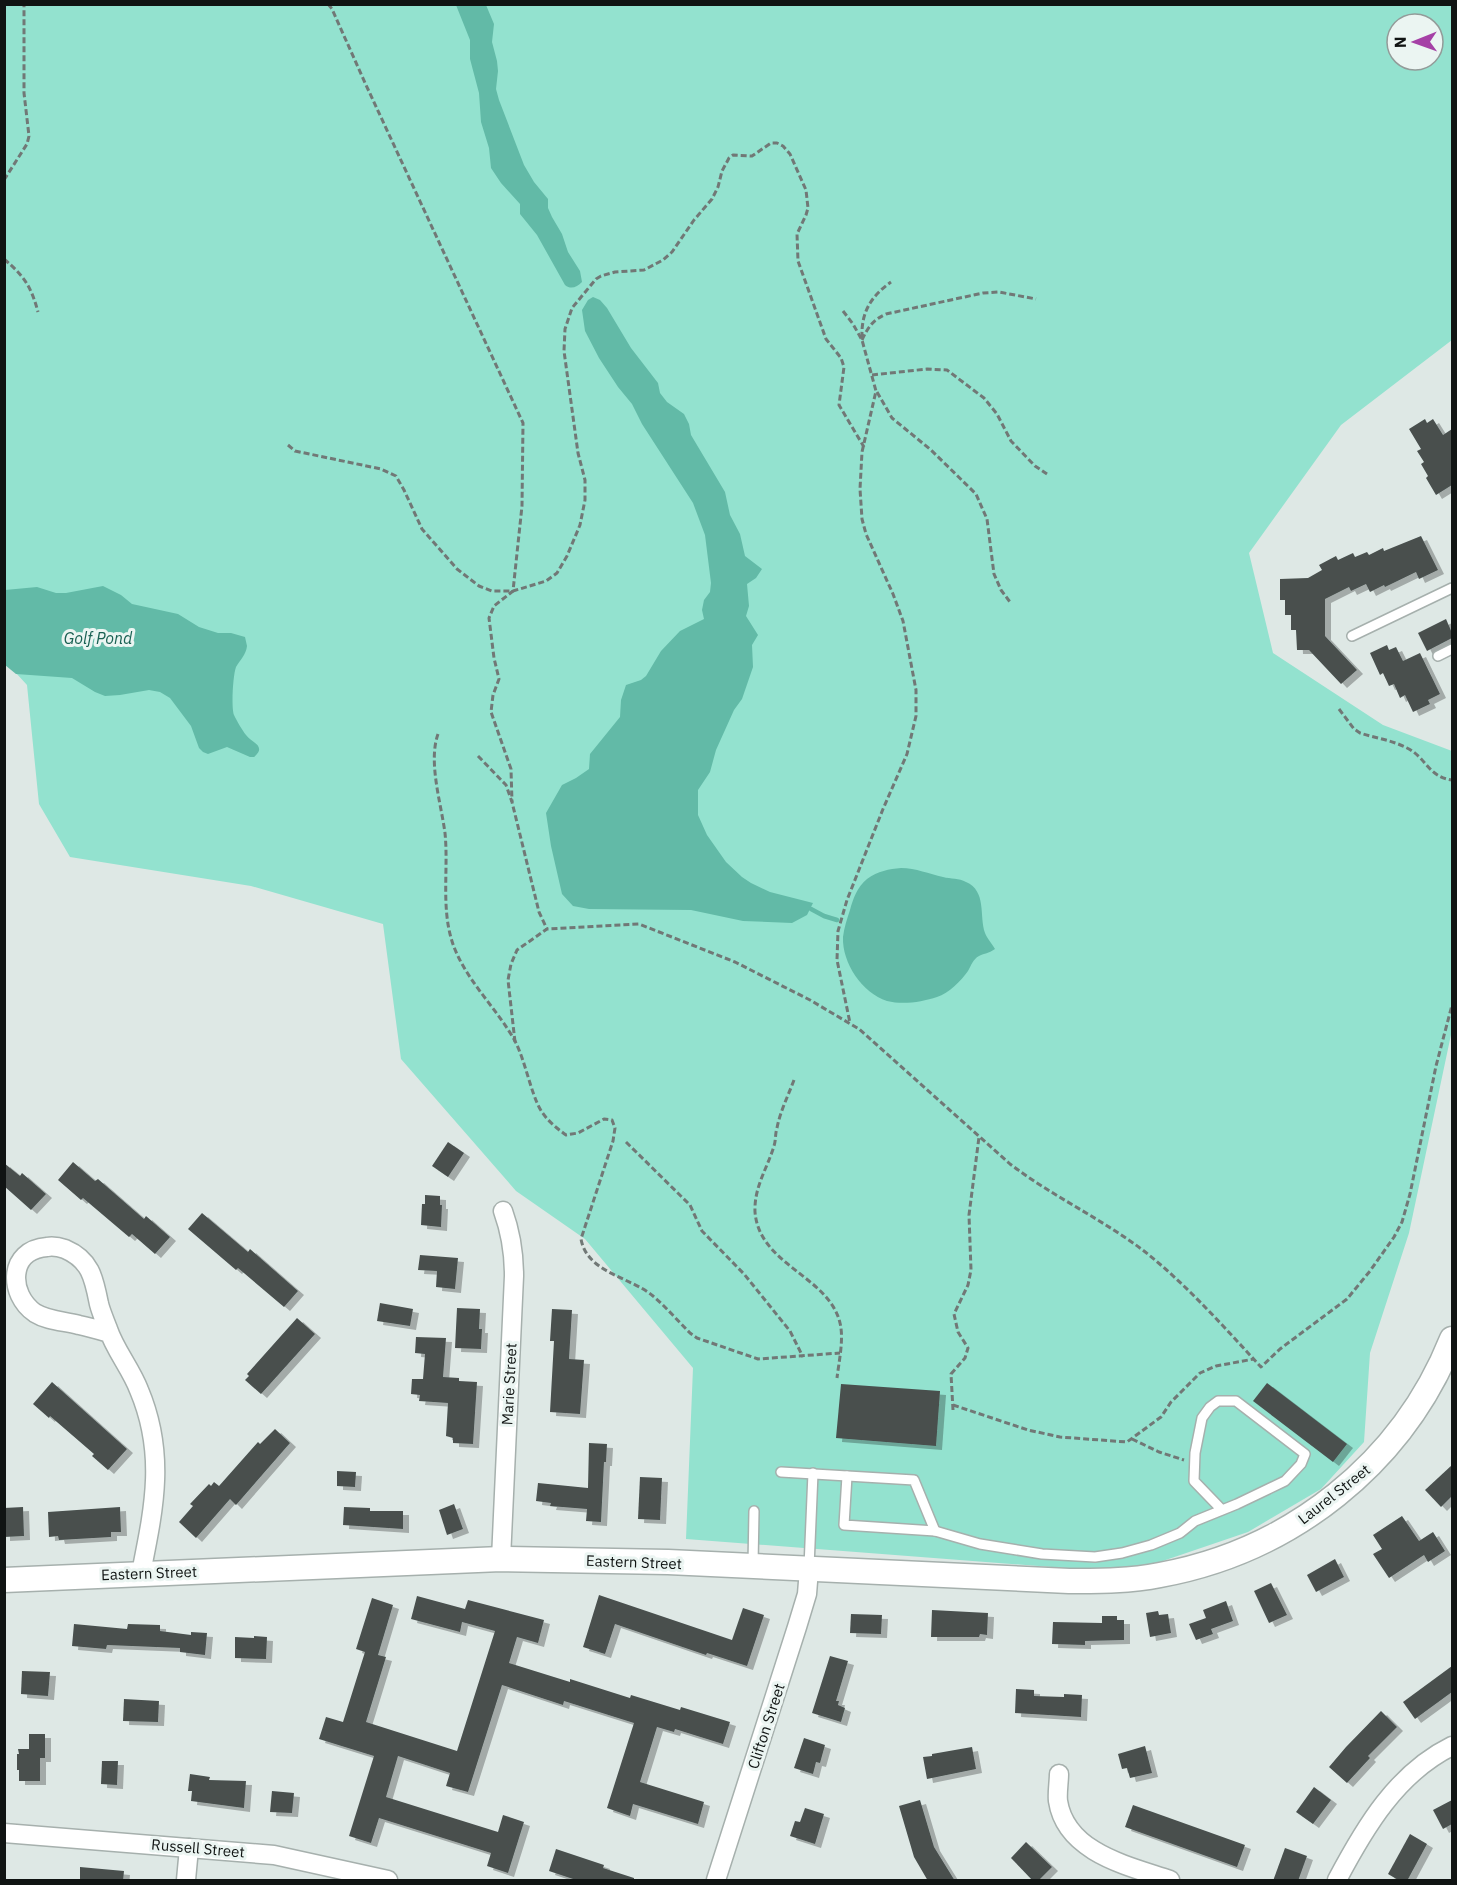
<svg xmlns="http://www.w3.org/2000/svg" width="1457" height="1885" font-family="'IBM Plex Sans',sans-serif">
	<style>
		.green { fill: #93e2cf; fill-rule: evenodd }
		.water { fill: #62baa7 }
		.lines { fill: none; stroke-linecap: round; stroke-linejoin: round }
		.stream { stroke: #62baa7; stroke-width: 4.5 }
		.building { fill: #48504e; filter: url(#shadow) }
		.service-casing { stroke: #a6b0ad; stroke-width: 12 }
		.minor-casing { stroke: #a6b0ad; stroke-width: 21 }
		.tertiary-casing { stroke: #a6b0ad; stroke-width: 27 }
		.path { stroke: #717876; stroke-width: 3; stroke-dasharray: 6 3; stroke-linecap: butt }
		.service { stroke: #fff; stroke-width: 9 }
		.minor { stroke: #fff; stroke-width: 18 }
		.tertiary { stroke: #fff; stroke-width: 24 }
		.labels { text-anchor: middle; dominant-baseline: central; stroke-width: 6; stroke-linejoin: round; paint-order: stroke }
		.street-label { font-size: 15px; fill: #101413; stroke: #ebf5f2 }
		.water-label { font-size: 16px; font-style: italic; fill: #196153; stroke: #ebf5f2 }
	</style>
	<defs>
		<filter id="shadow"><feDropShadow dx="6" dy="4" stdDeviation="0" flood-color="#0004"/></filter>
	</defs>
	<rect width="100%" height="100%" fill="#dee8e5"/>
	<!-- green -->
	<path class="green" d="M 4,5 L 1452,5 L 1452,340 L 1341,425 L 1249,553 L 1273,653 L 1383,725 L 1452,751 L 1452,1030 L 1409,1233 L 1370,1353 L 1364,1442 L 1321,1489 L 1248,1532 L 1148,1566 L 1091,1570 L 686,1539 L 693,1368 L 585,1239 L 516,1191 L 401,1059 L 383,924 L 251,886 L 70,857 L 39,804 L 27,685 L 5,661 ZM 1397,24 L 1433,24 L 1433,60 L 1397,60 Z"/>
	<!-- water -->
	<g class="water">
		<path d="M 456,5 L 486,5 L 494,24 L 492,42 L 497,61 L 498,71 L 496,89 L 499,100 L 524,165 L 534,182 L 548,199 L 548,208 L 552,217 L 562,234 L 568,252 L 580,271 L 582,282 C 577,287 571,290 565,285 L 537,235 L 520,214 L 520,204 L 501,183 L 491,168 L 489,148 L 481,122 L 479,93 L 470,59 L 470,40 Z"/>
		<polygon points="593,297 600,300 607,308 631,348 658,383 660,393 667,402 684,414 689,424 691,435 725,492 730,515 740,534 745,556 762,569 756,578 747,584 749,606 746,616 758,635 752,645 753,667 742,699 734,710 716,750 710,772 698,790 698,815 707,835 726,862 742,877 751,883 770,892 813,903 807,915 792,923 743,921 691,910 589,909 573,906 562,894 551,846 546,813 562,785 576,778 589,769 590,754 620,717 621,700 626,685 641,680 646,676 661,651 680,631 704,619 702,610 704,600 710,592 711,583 705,535 693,503 642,424 632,404 618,387 599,358 585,331 582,310 588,300"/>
		<path d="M 103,586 L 121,595 L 132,604 L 178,614 L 199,627 L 218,633 L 231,633 L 245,637 L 247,646 C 246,655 240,660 236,667 C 233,675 231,707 234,715 C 237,721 242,730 246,735 C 252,743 267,746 254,757 L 250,757 L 227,747 L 208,754 L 203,752 L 199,748 L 191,726 L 170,698 L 160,692 L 149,690 L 120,695 L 105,696 L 95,692 L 72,678 L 16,674 L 5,665 L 5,590 L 37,587 L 56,593 L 66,593 Z"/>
		<path d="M 901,868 C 916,868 929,874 943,877 C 951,879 959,878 966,882 C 987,891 979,916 985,933 C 987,938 992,944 995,949 C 988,954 985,953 979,956 C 973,959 971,966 968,971 C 961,981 949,993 937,997 C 922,1002 903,1005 887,1001 C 862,993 842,963 843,937 C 844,928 847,919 850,910 C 853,899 857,887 867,879 C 878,871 889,869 901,868 Z"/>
	</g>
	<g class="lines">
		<!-- stream -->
		<polyline class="stream" points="811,909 824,916 837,920"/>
	</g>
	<!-- building -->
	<g class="building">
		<polygon points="1425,419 1427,423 1433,419 1443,435 1452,429 1452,485 1436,495 1426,478 1428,476 1421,464 1424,462 1417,451 1421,449 1409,429"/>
		<polygon points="1421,536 1438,570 1419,579 1416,572 1385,587 1384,585 1370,592 1366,584 1351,591 1349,587 1325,599 1325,636 1357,670 1341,684 1309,650 1297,650 1296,630 1291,630 1291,615 1285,615 1285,600 1280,600 1280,579 1308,578 1322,570 1319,565 1336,556 1338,560 1353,553 1355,557 1367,552 1369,555 1383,548 1384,551"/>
		<polygon points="1446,619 1452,633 1452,638 1427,651 1418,633"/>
		<polygon points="1387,645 1389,650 1396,647 1403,661 1420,653 1440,694 1428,700 1430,704 1413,712 1405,695 1400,698 1394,684 1389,686 1383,673 1380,675 1370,653"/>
		<polygon points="448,1142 464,1153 448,1177 432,1166"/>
		<polygon points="73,1162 95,1181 98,1179 144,1219 146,1216 170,1237 155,1254 132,1234 129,1237 83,1198 81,1200 58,1180"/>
		<polygon points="4,1163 20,1176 22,1173 46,1194 31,1210 4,1186"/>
		<polygon points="425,1195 440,1196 440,1205 442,1205 441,1227 421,1225 422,1204 425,1204"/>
		<polygon points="202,1213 248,1252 250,1249 298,1291 284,1307 238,1268 236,1270 188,1229"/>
		<polygon points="420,1255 458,1258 455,1289 436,1287 437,1271 418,1270"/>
		<polygon points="380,1303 413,1309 410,1326 377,1321"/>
		<polygon points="457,1308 480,1309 479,1329 482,1329 481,1349 455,1348"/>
		<polygon points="552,1309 572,1310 569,1359 584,1360 580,1414 550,1412 554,1341 550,1341"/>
		<polygon points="297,1318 315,1334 261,1394 245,1380 249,1376 247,1374"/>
		<polygon points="416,1337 446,1338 443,1377 459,1378 459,1381 477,1382 473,1444 453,1443 453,1438 446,1436 448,1403 419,1401 420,1395 411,1394 412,1379 423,1379 425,1354 415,1353"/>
		<polygon points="52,1382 127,1449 108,1470 92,1456 94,1454 50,1416 49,1418 33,1404"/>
		<polygon points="1267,1383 1347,1444 1333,1462 1253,1401"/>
		<polygon points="841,1384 940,1391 936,1446 836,1438"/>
		<polygon points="275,1429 290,1443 236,1505 230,1499 196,1538 179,1522 193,1506 190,1504 209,1484 211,1486 214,1482 219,1486 258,1442 260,1444"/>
		<polygon points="589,1443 607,1444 606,1462 604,1462 601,1522 586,1521 587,1509 550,1506 551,1503 536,1501 538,1483 588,1488"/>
		<polygon points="1452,1465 1452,1496 1441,1507 1425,1490"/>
		<polygon points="337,1471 356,1472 355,1487 337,1486"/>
		<polygon points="640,1477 662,1478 660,1520 638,1519"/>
		<polygon points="454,1504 463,1529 447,1535 439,1510"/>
		<polygon points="23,1507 24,1536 4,1537 4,1508"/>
		<polygon points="120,1507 121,1532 111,1532 111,1537 59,1540 58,1536 49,1537 48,1512"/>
		<polygon points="344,1507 370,1508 370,1511 403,1511 403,1529 343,1525"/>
		<polygon points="1402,1516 1419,1541 1433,1532 1445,1551 1428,1562 1424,1555 1389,1578 1373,1554 1382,1549 1373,1535"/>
		<polygon points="1335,1559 1344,1577 1316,1592 1307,1575"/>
		<polygon points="1271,1583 1287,1615 1269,1623 1254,1591"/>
		<polygon points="599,1595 732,1640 743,1608 764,1615 747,1666 707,1653 706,1655 615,1624 605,1654 583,1647"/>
		<polygon points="417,1596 465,1609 468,1600 544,1620 538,1643 517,1637 509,1663 570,1682 570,1679 630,1698 631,1695 680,1710 681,1707 730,1722 723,1744 675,1729 674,1732 657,1727 640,1782 704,1802 698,1824 633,1804 630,1816 607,1808 634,1723 564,1701 563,1705 502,1685 468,1792 446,1786 450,1773 398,1756 386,1797 498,1832 503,1815 524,1822 508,1873 487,1866 491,1853 379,1818 371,1843 349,1836 374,1756 319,1739 326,1717 343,1722 365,1652 356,1649 372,1598 393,1605 378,1655 386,1657 366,1722 457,1751 495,1631 462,1622 460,1632 411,1619"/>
		<polygon points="1226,1601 1233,1621 1211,1629 1213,1634 1196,1640 1189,1624 1206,1618 1203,1610"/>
		<polygon points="932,1610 988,1613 987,1635 980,1634 979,1637 931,1637"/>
		<polygon points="1158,1611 1159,1615 1168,1614 1171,1633 1150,1637 1146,1613"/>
		<polygon points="851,1614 882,1615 881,1634 850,1633"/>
		<polygon points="1102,1616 1117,1616 1117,1620 1124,1620 1124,1640 1085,1641 1085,1645 1052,1644 1053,1622 1102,1623"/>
		<polygon points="74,1624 127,1629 128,1624 160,1625 160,1631 191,1635 191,1632 207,1633 205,1655 180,1652 180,1648 107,1645 106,1649 72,1646"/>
		<polygon points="254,1636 267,1637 266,1659 235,1658 235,1637 254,1638"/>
		<polygon points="830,1656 848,1661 836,1701 839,1701 838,1705 845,1708 841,1722 812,1713"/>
		<polygon points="1452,1666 1452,1692 1415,1719 1403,1702"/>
		<polygon points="22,1671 50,1672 48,1696 21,1694"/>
		<polygon points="1016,1689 1034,1690 1034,1696 1064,1697 1064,1694 1082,1695 1081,1717 1015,1713"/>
		<polygon points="124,1699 159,1701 158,1722 123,1721"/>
		<polygon points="1381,1711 1397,1727 1368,1756 1370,1758 1347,1783 1329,1767 1346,1747"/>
		<polygon points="29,1734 45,1734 45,1758 40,1758 40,1781 19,1781 19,1770 17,1770 17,1754 19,1754 18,1749 29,1749"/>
		<polygon points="804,1738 825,1745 820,1763 816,1762 813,1774 794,1768"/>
		<polygon points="1145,1746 1152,1773 1130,1778 1127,1768 1122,1769 1118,1754"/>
		<polygon points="972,1747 976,1769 927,1779 923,1757 932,1756 932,1754"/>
		<polygon points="102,1761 118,1761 117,1785 101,1784"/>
		<polygon points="190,1774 210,1777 209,1780 246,1781 244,1808 191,1801 192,1791 188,1791"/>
		<polygon points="1314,1787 1331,1800 1313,1824 1296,1812"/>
		<polygon points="272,1791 294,1793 292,1813 270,1812"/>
		<polygon points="920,1800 934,1847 955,1881 928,1881 914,1857 899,1806"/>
		<polygon points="1452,1800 1452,1824 1443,1829 1433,1810"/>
		<polygon points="1133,1805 1245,1845 1237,1867 1125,1827"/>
		<polygon points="805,1808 824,1814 815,1844 790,1836 795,1821 800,1822"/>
		<polygon points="1410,1834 1427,1844 1407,1881 1400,1881 1388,1874"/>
		<polygon points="1026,1842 1052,1867 1038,1881 1033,1881 1011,1858"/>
		<polygon points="1285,1848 1307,1856 1298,1881 1273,1881"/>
		<polygon points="556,1849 604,1865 603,1868 634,1878 634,1881 579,1881 549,1871"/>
		<polygon points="80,1867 124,1871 123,1881 80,1881"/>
	</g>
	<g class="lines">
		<!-- service casing -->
		<g class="service-casing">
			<g id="service">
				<polyline points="1352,636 1452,588"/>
				<polyline points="1438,656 1452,649"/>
				<polyline points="781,1472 914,1480 935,1531"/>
				<polyline points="847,1476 844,1525 935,1531 980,1544 1042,1554 1095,1557 1122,1553 1151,1545 1180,1533 1195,1521 1237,1504 1285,1481 1301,1464 1305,1454 1236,1401 1218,1401 1210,1407 1202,1418 1195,1453 1194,1481 1222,1510"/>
				<polyline points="753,1564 754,1511"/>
				<polyline points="809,1567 813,1473"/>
			</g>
		</g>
		<!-- minor casing -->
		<g class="minor-casing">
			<g id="minor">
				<path d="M 109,1333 C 99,1330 89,1327 79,1325 C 64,1321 48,1321 35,1313 C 8,1294 8,1250 47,1247 C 53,1246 59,1247 65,1249 C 91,1260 94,1279 99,1304 C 101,1312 105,1321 108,1329 C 115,1350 131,1369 139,1390 C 166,1454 154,1508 141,1573"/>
				<path d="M 501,1559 L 514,1276 C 514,1253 511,1233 503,1211"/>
				<path d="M 1059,1774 C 1059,1782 1057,1793 1058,1801 C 1066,1853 1129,1866 1170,1880"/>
				<polyline points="4,1833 274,1855 388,1880"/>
				<polyline points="186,1880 189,1848"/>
				<polyline points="716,1880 797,1627 807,1594 809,1569"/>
				<path d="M 1337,1880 C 1365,1827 1397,1773 1452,1746"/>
			</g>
		</g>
		<!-- tertiary casing -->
		<g class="tertiary-casing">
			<path id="tertiary" d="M 4,1580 L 501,1559 L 668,1562 L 1069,1581 C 1100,1581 1130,1581 1160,1575 C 1291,1551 1402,1464 1452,1339"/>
		</g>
		<!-- path -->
		<g class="path">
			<polyline points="328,4 332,9 366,85 523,423 522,506 513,591 494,606 489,618 494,658 499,679 493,695 491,712 511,769 512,802"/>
			<polyline points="4,180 27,144 29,136 24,93 24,4"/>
			<path d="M 4,259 C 24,276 31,286 38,312"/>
			<polyline points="843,311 853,324 862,340 876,391 862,452 860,489 862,519 866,534 893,594 903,621 916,690 916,716 907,754 883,809 847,900 838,931 837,960 850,1023"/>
			<path d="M 862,338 C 861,313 870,297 891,282"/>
			<path d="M 862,340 C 868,327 873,320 886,314 L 983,293 L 999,292 L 1036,299"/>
			<polyline points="872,375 927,369 947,370 984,398 997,414 1011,441 1035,466 1047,474"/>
			<polyline points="877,392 892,418 931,450 976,494 987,519 994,574 1001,590 1010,602"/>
			<polyline points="288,445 295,451 381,469 396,476 404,490 422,529 457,569 479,586 492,591 513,591 546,581 557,573 567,556 580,525 585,500 585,480 578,453 564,351 565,329 572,308 596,279 601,276 615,272 644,270 663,260 672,252 694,220 712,199 718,187 722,171 729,158 733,155 752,156 771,143 777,143 783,146 790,154 806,190 808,208 806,215 797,234 798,261 826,339 841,358 844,367 839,405 864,447"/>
			<path d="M 1339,709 L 1354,729 L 1360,733 C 1375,738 1392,740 1407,748 C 1426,757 1428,777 1452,780"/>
			<path d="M 438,734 C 428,762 441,803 445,833 C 449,873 439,916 457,954 C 471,985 499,1012 515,1041 C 525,1061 529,1085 538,1105 C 544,1118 555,1127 566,1135 L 578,1133 L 604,1119 L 612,1120 L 615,1128 L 613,1141 L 581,1239 C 587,1273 631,1277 653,1296 C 666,1307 678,1321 690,1333 L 697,1338 L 758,1359 L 840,1353"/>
			<polyline points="478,756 506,785 512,802 539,912 547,929"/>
			<path d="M 515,1042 L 508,980 L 511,964 L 517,950 L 547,929 L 639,924 L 735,962 L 810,1000 L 859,1029 L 1010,1164 C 1052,1196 1102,1219 1144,1251 C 1187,1285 1224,1327 1261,1367 L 1280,1349 L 1347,1299 L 1370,1271 L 1394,1237 L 1402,1222 L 1410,1194 L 1436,1066 L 1452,1005"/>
			<path d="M 794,1080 C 788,1096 780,1112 777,1128 C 775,1134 776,1140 774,1146 C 767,1169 754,1187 755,1212 C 759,1265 829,1276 840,1323 C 844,1339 839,1361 837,1378"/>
			<polyline points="626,1142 690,1205 702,1231 744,1274 790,1331 803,1357"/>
			<polyline points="953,1405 1028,1430 1060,1437 1127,1442 1161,1417 1171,1402 1200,1373 1216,1366 1254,1359"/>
			<polyline points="953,1410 951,1374 965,1358 968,1348 958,1332 954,1314 968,1285 971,1270 969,1215 979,1137"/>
			<polyline points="1132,1439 1159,1452 1184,1460"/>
		</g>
		<!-- service -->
		<use href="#service" class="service"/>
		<!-- minor -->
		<use href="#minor" class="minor"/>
		<!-- tertiary -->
		<use href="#tertiary" class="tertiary"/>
	</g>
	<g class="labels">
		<!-- street labels -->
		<g class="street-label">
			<text transform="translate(509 1384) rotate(-87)">Marie Street</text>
			<text transform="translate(1334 1494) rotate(-38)">Laurel Street</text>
			<text transform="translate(634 1562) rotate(2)">Eastern Street</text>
			<text transform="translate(149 1573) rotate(-2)">Eastern Street</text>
			<text transform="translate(766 1726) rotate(-72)">Clifton Street</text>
			<text transform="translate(198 1848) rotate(5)">Russell Street</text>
		</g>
		<!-- water labels -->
		<g class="water-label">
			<text x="98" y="638">Golf Pond</text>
		</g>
	</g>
	<!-- border -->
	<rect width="1457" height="1885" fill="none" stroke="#101413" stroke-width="12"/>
	<!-- north arrow -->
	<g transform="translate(1415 42) rotate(269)"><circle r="28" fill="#ebf5f2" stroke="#939b99" stroke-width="1.5"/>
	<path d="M0-4.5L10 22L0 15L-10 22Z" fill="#a541a6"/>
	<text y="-9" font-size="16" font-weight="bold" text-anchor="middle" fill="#101413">N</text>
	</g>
</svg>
